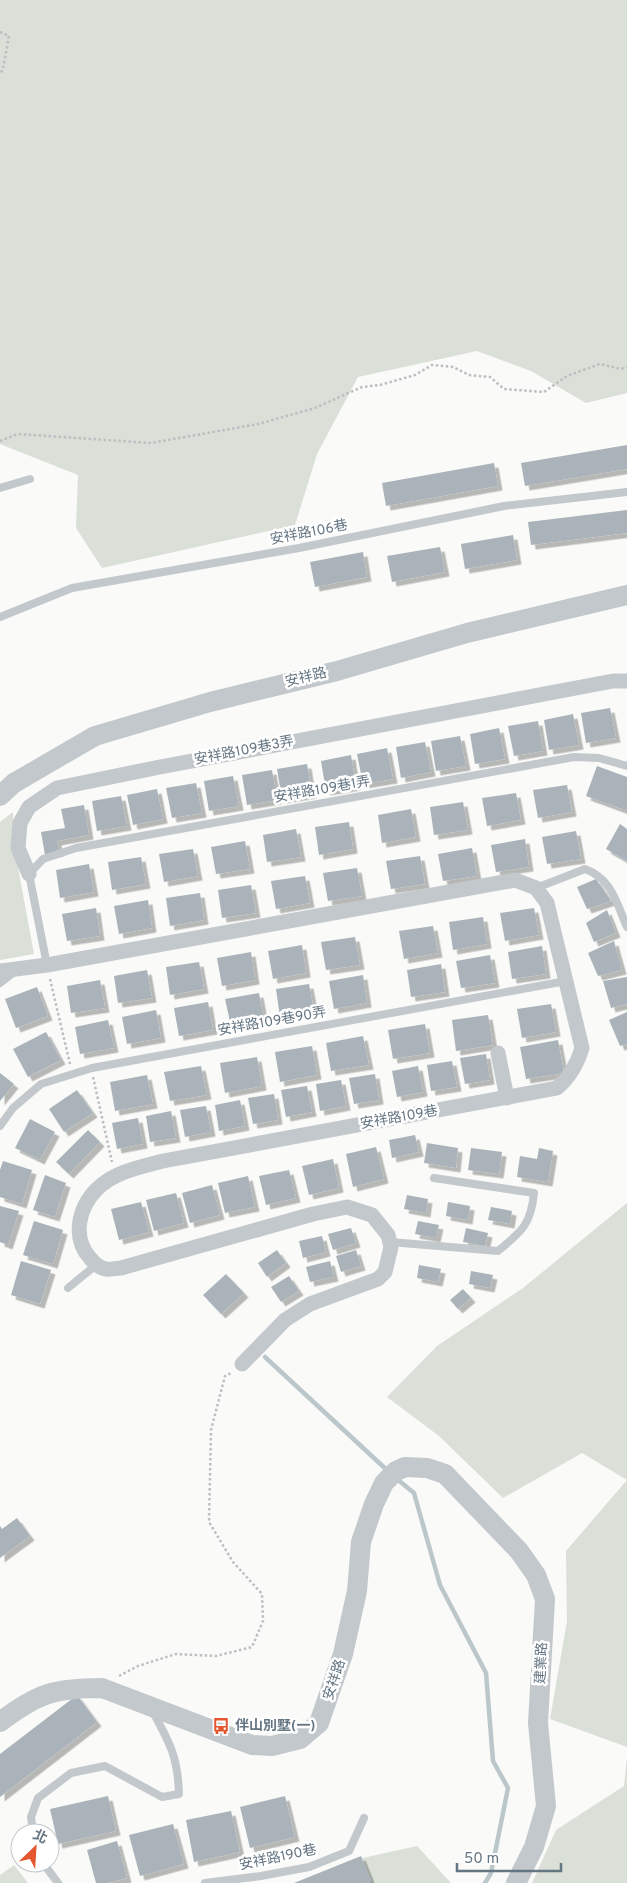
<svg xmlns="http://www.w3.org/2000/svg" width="627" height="1883" font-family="Overpass,'Noto Sans TC',sans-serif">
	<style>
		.green { fill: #dadfd7 }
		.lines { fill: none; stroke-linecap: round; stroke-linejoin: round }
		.stream { stroke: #bbc7cb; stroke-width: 4.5 }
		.building { fill: #aab3b9; filter: url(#shadow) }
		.path { stroke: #bbbfc2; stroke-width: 2.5; stroke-dasharray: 2.5 2.5; stroke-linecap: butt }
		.service { stroke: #c3c8cc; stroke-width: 8 }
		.minor { stroke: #c3c8cc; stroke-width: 15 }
		.tertiary { stroke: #c3c8cc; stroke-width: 20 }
		.labels { text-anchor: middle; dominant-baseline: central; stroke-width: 5; stroke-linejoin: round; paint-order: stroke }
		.street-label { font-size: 14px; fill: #657683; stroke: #fff }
		.poi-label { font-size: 14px; font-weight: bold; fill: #657683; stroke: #fff; text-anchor: start }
	</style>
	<defs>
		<filter id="shadow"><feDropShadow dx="4.5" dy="4.5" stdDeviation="0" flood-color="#0004"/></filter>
	</defs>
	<rect width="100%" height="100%" fill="#fafaf8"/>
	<!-- green -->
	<g class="green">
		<polygon points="0,0 627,0 627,393 586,403 531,371 477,351 358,377 317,454 295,525 102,568 76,528 78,475 0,444"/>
		<polygon points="13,812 14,846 34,954 0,960 0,822"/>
		<polygon points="627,1203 627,1747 550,1719 567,1621 566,1551 627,1480 582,1453 503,1498 439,1436 387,1397 437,1346 523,1288"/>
		<polygon points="627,1757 627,1883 532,1883 556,1830 624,1786"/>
		<polygon points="417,1846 451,1883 303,1883 349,1861"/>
		<polygon points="14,1865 28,1883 0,1883 0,1875"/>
	</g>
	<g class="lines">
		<!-- stream -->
		<g class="stream">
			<polyline points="265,1357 389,1472"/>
			<polyline points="397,1479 414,1493 440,1585 486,1673 493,1761 508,1788 491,1873 485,1883"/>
		</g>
	</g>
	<!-- building -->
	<g class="building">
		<polygon points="627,445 627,469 525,486 521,463"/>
		<polygon points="494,463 498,486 386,506 382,483"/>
		<polygon points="627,510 627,533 531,545 528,522"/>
		<polygon points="513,535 517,560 465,569 461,544"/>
		<polygon points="440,547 445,572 392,582 387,556"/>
		<polygon points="363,552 367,577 315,587 310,562"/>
		<polygon points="610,708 616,738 586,743 581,713"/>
		<polygon points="573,714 579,745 549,750 544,720"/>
		<polygon points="538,721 543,751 514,756 508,726"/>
		<polygon points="499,728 505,759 475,764 470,734"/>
		<polygon points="460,736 466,766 436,771 431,741"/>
		<polygon points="425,742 431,772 401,778 396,747"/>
		<polygon points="387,748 393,779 363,784 357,754"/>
		<polygon points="351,755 356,786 326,791 321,761"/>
		<polygon points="307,764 312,794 282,799 277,769"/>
		<polygon points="597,766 627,777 627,811 586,796"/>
		<polygon points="272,770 277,800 247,805 242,775"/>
		<polygon points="233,776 239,806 209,811 204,781"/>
		<polygon points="196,783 202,813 172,818 166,788"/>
		<polygon points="567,785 572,812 538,818 533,790"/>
		<polygon points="157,789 163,819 133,825 127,795"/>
		<polygon points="516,793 521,820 487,826 482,798"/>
		<polygon points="121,796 127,826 97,831 92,801"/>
		<polygon points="463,802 468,830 434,835 430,807"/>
		<polygon points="84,805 89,835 57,841 59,852 45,855 41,832 65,828 61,809"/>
		<polygon points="411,809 416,837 382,843 378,815"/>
		<polygon points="349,822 353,849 319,855 315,827"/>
		<polygon points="620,824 627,829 627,861 606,849"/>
		<polygon points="296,829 301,857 267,862 263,835"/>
		<polygon points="576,831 581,859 547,864 542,837"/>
		<polygon points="525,839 529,867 496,872 491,845"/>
		<polygon points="245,841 250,869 216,874 211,847"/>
		<polygon points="472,848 477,876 443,881 438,854"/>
		<polygon points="193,849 198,876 164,882 159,854"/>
		<polygon points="420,856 425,884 391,889 386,861"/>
		<polygon points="141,857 146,884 112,890 108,862"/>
		<polygon points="89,864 94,892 60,898 56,870"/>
		<polygon points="357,868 362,896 328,901 323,873"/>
		<polygon points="305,876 310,903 276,909 271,881"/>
		<polygon points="596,879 611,901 587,909 577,887"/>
		<polygon points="251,885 256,913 222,918 218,890"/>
		<polygon points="200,893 204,920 170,926 166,898"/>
		<polygon points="148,900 152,928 119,934 114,906"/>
		<polygon points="96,908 100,936 67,941 62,914"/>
		<polygon points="534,908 539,935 505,941 500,913"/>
		<polygon points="607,910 616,933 594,942 586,923"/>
		<polygon points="483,917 487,944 453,950 449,922"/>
		<polygon points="433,926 438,953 404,959 399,931"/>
		<polygon points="355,937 360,965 326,970 321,942"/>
		<polygon points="614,941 622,970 598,976 588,953"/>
		<polygon points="302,945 306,973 273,979 268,951"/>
		<polygon points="542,946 546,974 512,979 508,952"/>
		<polygon points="251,952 255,980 222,986 217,958"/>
		<polygon points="490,955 495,983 461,988 456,961"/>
		<polygon points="199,962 204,989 170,995 166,967"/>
		<polygon points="441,964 445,992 411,997 407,970"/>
		<polygon points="147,970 152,998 118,1003 114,976"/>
		<polygon points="363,975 367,1003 334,1009 329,981"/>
		<polygon points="627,977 627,1004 611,1008 603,981"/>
		<polygon points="100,980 105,1008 71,1013 67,986"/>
		<polygon points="309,984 314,1011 280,1017 276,989"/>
		<polygon points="37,987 48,1016 16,1028 5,999"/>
		<polygon points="259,993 264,1020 231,1026 225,999"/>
		<polygon points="208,1002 213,1030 179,1036 174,1008"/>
		<polygon points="551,1004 556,1032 522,1038 517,1009"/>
		<polygon points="156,1010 161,1038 127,1044 122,1017"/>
		<polygon points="627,1012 627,1044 620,1046 609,1020"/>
		<polygon points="488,1015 493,1045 456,1051 452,1020"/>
		<polygon points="108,1020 114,1048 80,1054 75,1027"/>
		<polygon points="425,1024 430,1053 393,1059 388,1030"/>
		<polygon points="46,1032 61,1060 28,1077 13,1049"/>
		<polygon points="363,1036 369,1065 331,1071 326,1043"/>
		<polygon points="558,1040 564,1073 526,1079 520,1047"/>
		<polygon points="312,1046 317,1075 280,1082 275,1052"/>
		<polygon points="486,1054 490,1080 465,1084 460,1058"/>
		<polygon points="257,1057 262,1086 225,1093 220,1063"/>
		<polygon points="452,1061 457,1087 431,1091 427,1065"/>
		<polygon points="201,1066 207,1095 170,1101 164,1072"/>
		<polygon points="418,1066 423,1092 397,1097 392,1071"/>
		<polygon points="0,1073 14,1084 0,1101"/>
		<polygon points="375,1074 379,1100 354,1104 349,1078"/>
		<polygon points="147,1075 153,1104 115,1111 110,1082"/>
		<polygon points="341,1080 346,1106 320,1111 316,1084"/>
		<polygon points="307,1086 312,1112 286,1117 281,1090"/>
		<polygon points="77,1090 93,1113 64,1132 49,1109"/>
		<polygon points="274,1094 278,1120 253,1124 248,1098"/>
		<polygon points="240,1100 245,1126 219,1131 215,1105"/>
		<polygon points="206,1106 211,1132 185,1137 180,1110"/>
		<polygon points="171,1111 176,1138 150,1142 146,1116"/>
		<polygon points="138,1118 143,1144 117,1149 112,1123"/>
		<polygon points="30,1119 55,1132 40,1160 15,1148"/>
		<polygon points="88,1130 100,1142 69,1174 56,1162"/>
		<polygon points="415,1135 419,1152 392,1158 389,1140"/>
		<polygon points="427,1143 458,1148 456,1168 424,1163"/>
		<polygon points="376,1147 384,1179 353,1187 346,1154"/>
		<polygon points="471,1148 502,1152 499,1174 468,1170"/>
		<polygon points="539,1148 553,1151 548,1182 517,1177 520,1156 537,1159"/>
		<polygon points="333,1159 339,1188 309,1195 302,1166"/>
		<polygon points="3,1161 32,1170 22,1204 0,1197 0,1170"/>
		<polygon points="289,1170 296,1198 266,1205 259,1176"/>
		<polygon points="45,1175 66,1183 55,1217 33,1210"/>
		<polygon points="248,1176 255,1207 225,1213 218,1183"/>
		<polygon points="212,1185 220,1215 190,1223 182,1193"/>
		<polygon points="176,1193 184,1223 154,1231 146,1200"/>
		<polygon points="407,1195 428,1199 426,1213 404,1209"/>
		<polygon points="141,1202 149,1232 119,1240 111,1209"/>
		<polygon points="448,1202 470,1206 468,1220 446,1216"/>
		<polygon points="0,1206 19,1211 8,1245 0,1242"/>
		<polygon points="491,1207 512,1211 510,1224 488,1220"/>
		<polygon points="34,1221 63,1230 53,1264 23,1255"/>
		<polygon points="418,1221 439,1225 436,1238 415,1234"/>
		<polygon points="351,1228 356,1243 333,1250 328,1234"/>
		<polygon points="466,1228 488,1233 485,1246 463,1242"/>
		<polygon points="322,1236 326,1252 303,1258 299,1241"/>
		<polygon points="277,1250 286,1263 267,1277 258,1263"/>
		<polygon points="356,1250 361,1266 341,1272 336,1256"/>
		<polygon points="21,1261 51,1270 40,1304 11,1295"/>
		<polygon points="330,1261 334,1277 310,1282 306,1267"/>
		<polygon points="419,1265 441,1269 438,1282 417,1278"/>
		<polygon points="471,1271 493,1275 490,1288 469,1284"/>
		<polygon points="226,1274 244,1293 221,1314 203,1295"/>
		<polygon points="289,1276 299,1291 281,1302 271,1287"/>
		<polygon points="463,1289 471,1298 458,1309 450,1300"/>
		<polygon points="17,1518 30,1536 0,1558 0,1526 2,1529"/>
		<polygon points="77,1695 97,1722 0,1797 0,1754"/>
		<polygon points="108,1796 116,1831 58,1844 50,1809"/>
		<polygon points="285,1796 295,1837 250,1848 240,1807"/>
		<polygon points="231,1811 240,1852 194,1862 186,1820"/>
		<polygon points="173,1824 184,1864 140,1876 129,1835"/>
		<polygon points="117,1841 127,1878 108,1883 96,1883 87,1850"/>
		<polygon points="361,1856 371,1881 367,1883 294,1883"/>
	</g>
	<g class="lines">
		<!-- path -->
		<g class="path">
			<polyline points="0,32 9,36 3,69 0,74"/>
			<polyline points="0,441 18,434 151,443 258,424 315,408 362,387 380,385 415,375 432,365 453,367 469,375 490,377 504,389 544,392 567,376 600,364 621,369 627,367"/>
			<polyline points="50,979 70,1064"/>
			<polyline points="93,1077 112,1162"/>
			<polyline points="119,1676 138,1666 176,1654 216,1656 252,1647 263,1621 262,1594 233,1562 209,1522 211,1430 225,1376 231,1373"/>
		</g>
		<!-- service -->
		<g class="service">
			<polyline points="0,488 30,479"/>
			<polyline points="0,617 72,588 299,548 504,506 627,492"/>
			<path d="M 536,888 L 585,869 C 612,879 616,902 627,927"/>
			<polyline points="47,965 29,874 43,859 76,848 574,757 599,758 627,766"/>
			<polyline points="0,983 14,972"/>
			<polyline points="0,1126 13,1108 41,1084 92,1068 566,981"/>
			<path d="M 390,1242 L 498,1251 C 521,1232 531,1225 534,1193 L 434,1178"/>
			<polyline points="68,1288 96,1265"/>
			<path d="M 33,1833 L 31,1817 L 38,1798 L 71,1773 L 105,1766 L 162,1797 L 179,1794 C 178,1758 170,1743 153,1712"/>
			<polyline points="43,1863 58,1883"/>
			<polyline points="205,1883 261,1876 309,1867 349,1851 364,1818"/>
		</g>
		<!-- minor -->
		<g class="minor">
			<polyline points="29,874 18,848 20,823 29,807 57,788 160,767 613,681 627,681"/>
			<path d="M 0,971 L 47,965 L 515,880 L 536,888 L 547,903 L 582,1048 C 577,1065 570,1077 557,1088 L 163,1161 C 140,1167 114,1172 97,1189 C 78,1208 72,1238 90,1258 C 94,1263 99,1268 106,1269 C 110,1270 116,1268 121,1268 L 313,1214 L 347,1207 L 372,1215 L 388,1235 L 391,1247 L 385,1272 L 378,1279 L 310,1304 L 285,1320 L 242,1364"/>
			<polyline points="498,1053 507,1098"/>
		</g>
		<!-- tertiary -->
		<g class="tertiary">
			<polyline points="0,796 14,783 95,736 210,702 337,671 467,633 627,595"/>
			<path d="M 0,1722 C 38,1693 55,1688 102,1688 L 252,1745 L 272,1746 L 300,1739 L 319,1723 L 343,1654 L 357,1591 L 361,1542 L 374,1504 L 384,1483 L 396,1471 L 405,1467 L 427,1468 L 445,1474 L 519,1551 L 536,1575 L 545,1599 L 538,1723 L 546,1806 L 534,1847 L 516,1883"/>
		</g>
	</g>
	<!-- icons -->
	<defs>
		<g id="bus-bare" transform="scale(1.35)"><path d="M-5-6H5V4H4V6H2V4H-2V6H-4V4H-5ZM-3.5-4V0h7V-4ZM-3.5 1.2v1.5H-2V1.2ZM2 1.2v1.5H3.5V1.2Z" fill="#e4572e" stroke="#fff" stroke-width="2.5" paint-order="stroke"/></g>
	</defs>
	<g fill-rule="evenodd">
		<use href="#bus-bare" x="221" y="1726"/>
	</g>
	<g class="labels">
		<!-- street labels -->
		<g class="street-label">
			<text transform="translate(309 533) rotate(-11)">安祥路106巷</text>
			<text transform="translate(306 678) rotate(-14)">安祥路</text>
			<text transform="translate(244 751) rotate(-11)">安祥路109巷3弄</text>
			<text transform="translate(322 790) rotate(-10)">安祥路109巷1弄</text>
			<text transform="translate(272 1022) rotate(-10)">安祥路109巷90弄</text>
			<text transform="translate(399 1118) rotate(-10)">安祥路109巷</text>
			<text transform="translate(542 1663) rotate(-87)">建業路</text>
			<text transform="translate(335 1680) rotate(-72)">安祥路</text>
			<text transform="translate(278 1858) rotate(-12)">安祥路190巷</text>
		</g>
		<!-- poi labels -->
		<g class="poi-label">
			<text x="235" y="1726">伴山別墅(一)</text>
		</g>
	</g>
	<!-- north arrow -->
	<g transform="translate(35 1848) rotate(25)"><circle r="24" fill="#ffffff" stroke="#c1c8cd"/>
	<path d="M0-4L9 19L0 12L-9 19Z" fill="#e4572e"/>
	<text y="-8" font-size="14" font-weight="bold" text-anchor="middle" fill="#657683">北</text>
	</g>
	<!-- scale -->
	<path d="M457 1863v8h104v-8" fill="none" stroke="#657683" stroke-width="2.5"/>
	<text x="464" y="1863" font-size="15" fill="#657683" stroke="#ffffff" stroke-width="4" paint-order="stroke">50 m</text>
</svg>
